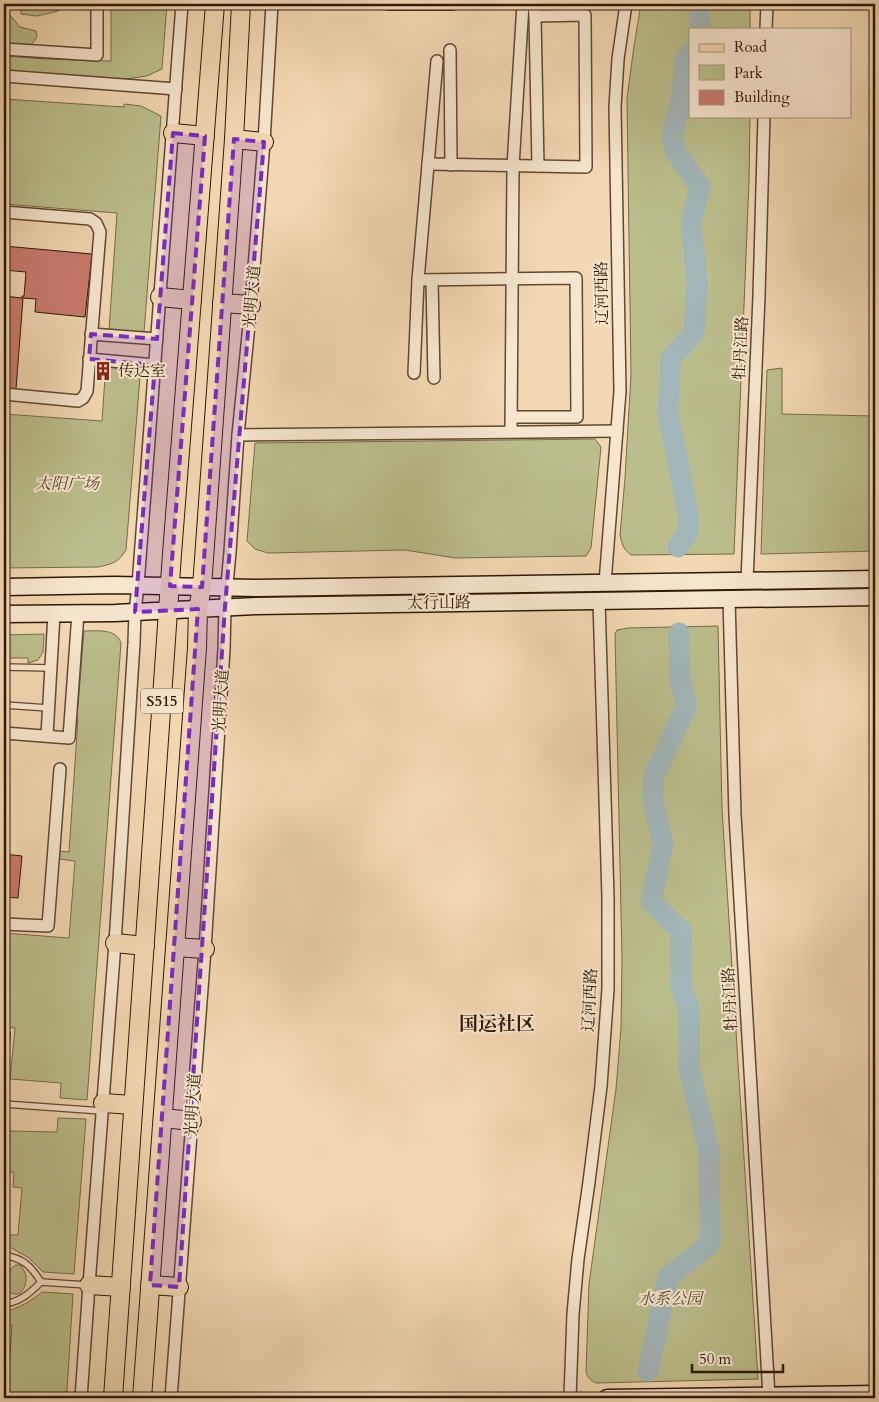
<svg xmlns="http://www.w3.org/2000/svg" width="879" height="1402" font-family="Cardo,'Noto Serif SC',serif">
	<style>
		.green { fill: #bbbe8c; stroke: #766b49 }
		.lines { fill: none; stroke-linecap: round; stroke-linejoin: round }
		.river { stroke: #a2b6b9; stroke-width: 21 }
		.building { fill: #ca7b6f; stroke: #301806 }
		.lane-casing { stroke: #604831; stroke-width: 8 }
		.street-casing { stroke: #604831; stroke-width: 14 }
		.secondary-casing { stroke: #301806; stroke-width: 19 }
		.primary-casing { stroke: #301806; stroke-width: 20 }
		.lane { stroke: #f7e6ce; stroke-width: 5.5 }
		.street { stroke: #f7e6ce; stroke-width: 11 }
		.secondary { stroke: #f7e6ce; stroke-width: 16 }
		.primary { stroke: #f2d8b3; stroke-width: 18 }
		.marked { fill: #7b2cbf; fill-opacity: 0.2; stroke: #7b2cbf; stroke-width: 4; stroke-dasharray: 10 6; stroke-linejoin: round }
		.labels { text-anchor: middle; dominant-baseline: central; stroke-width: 4; stroke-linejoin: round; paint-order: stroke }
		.shield { fill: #f7e6ce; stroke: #6c5642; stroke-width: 1 }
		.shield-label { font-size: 15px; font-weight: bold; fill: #301806 }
		.street-label { font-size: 16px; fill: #301806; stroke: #f7e6ce }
		.poi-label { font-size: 16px; fill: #301806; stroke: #f7e6ce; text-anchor: start }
		.park-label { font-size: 16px; font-style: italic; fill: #5a4a2e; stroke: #f7e6ce }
		.quarter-label { font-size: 19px; font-weight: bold; fill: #301806; stroke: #f7e6ce }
	</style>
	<rect width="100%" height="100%" fill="#f2d8b3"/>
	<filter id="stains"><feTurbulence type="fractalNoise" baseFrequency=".004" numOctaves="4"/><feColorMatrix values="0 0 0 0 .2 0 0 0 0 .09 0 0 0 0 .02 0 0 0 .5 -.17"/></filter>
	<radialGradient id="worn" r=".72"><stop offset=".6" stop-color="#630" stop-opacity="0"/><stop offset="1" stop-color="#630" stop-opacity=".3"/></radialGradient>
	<!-- green -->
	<g class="green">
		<polygon points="21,4 62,4 58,11 37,16 21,14"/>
		<polygon points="111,4 167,4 162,69 147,76 111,81 4,74 4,56 45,59 111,61"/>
		<path d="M 641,4 L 750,4 L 750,29 L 690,29 L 690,116 L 750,116 L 749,182 L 734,554 L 631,555 C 623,549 622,544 620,535 L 625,478 L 631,375 L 627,98 L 634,46 Z"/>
		<polygon points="4,14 10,15 20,27 36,31 37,37 31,45 4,43"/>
		<polygon points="4,99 124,107 124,104 141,106 161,116 144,332 109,330 117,213 4,204"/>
		<path d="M 106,363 L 141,365 L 126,550 C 118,563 112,564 98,567 L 4,568 L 4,414 L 102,421 Z"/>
		<polygon points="782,368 782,414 875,416 875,551 761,554 767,370"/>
		<polygon points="595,439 601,447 591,548 586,556 455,558 405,550 268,553 255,549 247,541 255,443"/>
		<path d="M 718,626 L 722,809 L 758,1379 L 596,1383 C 590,1380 587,1377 586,1371 L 589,1284 L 616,1089 L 621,1028 L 622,959 L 615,634 L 617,630 L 628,628 Z"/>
		<path d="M 84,631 C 97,631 116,628 121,643 L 87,1100 L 60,1098 L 61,1083 L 10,1079 L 15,1028 L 4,1027 L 4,933 L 69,938 L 75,861 L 59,859 L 59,851 L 69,852 L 78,718 L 77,718 Z"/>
		<polygon points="44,634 43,652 38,660 28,663 28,658 4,658 4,635"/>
		<polygon points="58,1118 86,1119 74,1274 43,1272 29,1258 8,1246 9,1235 18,1235 22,1188 13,1187 14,1172 4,1172 7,1131 57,1132"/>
		<path d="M 16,1265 L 20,1265 C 23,1268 25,1272 26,1276 C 27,1283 23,1296 14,1294 C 1,1292 6,1269 16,1265 Z"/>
		<path d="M 42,1292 L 73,1294 L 67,1391 L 62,1393 L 4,1393 L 4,1371 L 9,1371 L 12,1325 L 4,1324 L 4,1312 C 19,1308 30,1302 42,1292 Z"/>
	</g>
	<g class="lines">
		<!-- river -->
		<g class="river">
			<polyline points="699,4 700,29"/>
			<polyline points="678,547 688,532 688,513 668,413 671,358 694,333 697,282 691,223 700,187 676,152 672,138 682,97 684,62 690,53"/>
			<polyline points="648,1371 668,1277 710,1244 709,1152 689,1068 689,1009 681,987 681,931 651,902 663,845 653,799 653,778 687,705 680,681 679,633"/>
		</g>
	</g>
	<!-- building -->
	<g class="building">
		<polygon points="4,246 92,254 85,317 35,312 36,299 23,298 16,389 4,388 4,296 22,298 22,296 24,296 26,272 4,270"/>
		<polygon points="106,363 106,375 99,379 100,368"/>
		<polygon points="4,854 22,856 18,898 4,897"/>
	</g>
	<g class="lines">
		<!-- lane casing -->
		<g class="lane-casing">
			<g id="lane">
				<polyline points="4,667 51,668"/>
				<polyline points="4,705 48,708"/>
				<polyline points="4,1034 7,1034 4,1072"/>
				<polyline points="4,1104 102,1111"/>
				<polyline points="4,1182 4,1183"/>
				<path d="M 4,1255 C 24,1259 30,1265 41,1282"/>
				<path d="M 4,1304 C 20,1302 30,1293 41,1282 L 87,1285"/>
			</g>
		</g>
		<!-- street casing -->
		<g class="street-casing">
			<g id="street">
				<polyline points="388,4 452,4"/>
				<polyline points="524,4 534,6 535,16 538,166"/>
				<polyline points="766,29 767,4"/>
				<polyline points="4,49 97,55 97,4"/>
				<polyline points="450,50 451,165"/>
				<polyline points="4,76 176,89"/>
				<polyline points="428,164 586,167 585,15 535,16"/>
				<polyline points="4,212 90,219 96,223 100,232 87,391 83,398 78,401 4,394"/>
				<polyline points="418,280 576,278 577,417 512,417"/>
				<polyline points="432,280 434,378"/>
				<polyline points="91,334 157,339"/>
				<polyline points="89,359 155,365"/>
				<polyline points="414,373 418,280 437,61"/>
				<polyline points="511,431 513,166 523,4"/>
				<polyline points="238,435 617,431"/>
				<polyline points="747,581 759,296 764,116"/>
				<polyline points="605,583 620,391 615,107 618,59 626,4"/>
				<polyline points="729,599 735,815 769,1396"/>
				<polyline points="4,733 69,738 78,613"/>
				<polyline points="47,736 54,614"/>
				<polyline points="4,924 48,926 60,769"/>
				<polyline points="81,1398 89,1285 115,943 134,643 135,612 138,585 182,4"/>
				<polyline points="171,1398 205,949 224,649 225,607 230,552 238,435 251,305 264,142 272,4"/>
				<polyline points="570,1398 573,1314 578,1259 589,1182 601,1086 608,989 608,897 599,601"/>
			</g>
		</g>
		<!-- secondary casing -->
		<g class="secondary-casing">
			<g id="secondary">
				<polyline points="4,587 115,585 256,588 875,579"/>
				<polyline points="4,614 115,613 256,606 875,597"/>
				<polyline points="607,1398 875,1394"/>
			</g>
		</g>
		<!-- primary casing -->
		<g class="primary-casing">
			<g id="primary">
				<polyline points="173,133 205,136"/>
				<polyline points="234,139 264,142"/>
				<polyline points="160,297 192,300"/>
				<polyline points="222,303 251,305"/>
				<polyline points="115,943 145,946"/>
				<polyline points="175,947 205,949"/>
				<polyline points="103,1103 133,1105"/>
				<polyline points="163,1118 192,1121"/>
				<polyline points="89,1285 121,1287"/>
				<polyline points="150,1285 179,1287"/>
				<polyline points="113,1398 172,554 215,4"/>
				<polyline points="142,1398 197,648 198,609 202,587 234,139 241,4"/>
			</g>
		</g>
		<!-- lane -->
		<use href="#lane" class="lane"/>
		<!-- street -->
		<use href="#street" class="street"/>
		<!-- secondary -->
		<use href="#secondary" class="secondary"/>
		<!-- primary -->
		<use href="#primary" class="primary"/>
	</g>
	<!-- marked area -->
	<path class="marked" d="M 173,133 L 205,136 L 170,586 L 202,587 L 234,139 L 264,142 L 225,607 L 179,1287 L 150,1285 L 198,609 L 135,612 L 155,365 L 89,359 L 91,334 L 157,339 Z"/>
	<!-- icons -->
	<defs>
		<g id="building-bare" transform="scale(1.5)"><path d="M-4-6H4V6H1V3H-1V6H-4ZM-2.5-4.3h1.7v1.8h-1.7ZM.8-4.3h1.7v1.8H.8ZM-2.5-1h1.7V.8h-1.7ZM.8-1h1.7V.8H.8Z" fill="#8f2418" stroke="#f7e6ce" stroke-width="2.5" paint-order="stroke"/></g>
	</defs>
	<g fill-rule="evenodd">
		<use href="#building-bare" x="103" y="371"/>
	</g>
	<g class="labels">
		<!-- shield labels -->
		<rect class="shield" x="141" y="688.5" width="42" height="25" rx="4"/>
		<g class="shield-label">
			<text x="162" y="701">S515</text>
		</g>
		<!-- street labels -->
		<g class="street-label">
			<text transform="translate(602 293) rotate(-91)">辽河西路</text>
			<text transform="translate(252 297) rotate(-85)">光明大道</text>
			<text transform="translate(741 348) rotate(-87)">牡丹江路</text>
			<text transform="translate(439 603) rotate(-1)">太行山路</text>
			<text transform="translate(221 701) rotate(-86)">光明大道</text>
			<text transform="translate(730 999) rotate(-93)">牡丹江路</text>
			<text transform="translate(590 1000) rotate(-87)">辽河西路</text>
			<text transform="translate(193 1105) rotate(-86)">光明大道</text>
		</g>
		<!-- poi labels -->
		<g class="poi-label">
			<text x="118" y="371">传达室</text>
		</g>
		<!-- park labels -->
		<g class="park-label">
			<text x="67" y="484">太阳广场</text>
			<text x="670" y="1299">水系公园</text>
		</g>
		<!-- quarter labels -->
		<g class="quarter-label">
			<text x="497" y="1024">国运社区</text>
		</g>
	</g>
	<!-- margin -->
	<rect width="879" height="1402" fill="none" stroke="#f2d8b3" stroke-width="20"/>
	<rect x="5" y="5" width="869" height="1392" fill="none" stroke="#301806" stroke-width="2.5"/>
	<rect x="10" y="10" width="859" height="1382" fill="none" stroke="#301806"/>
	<!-- legend -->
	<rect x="689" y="28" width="162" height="90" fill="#f7e6ce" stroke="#a7947e"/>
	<rect x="699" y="44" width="25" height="8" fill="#f2d8b3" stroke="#a7947e"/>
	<text x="734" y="52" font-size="15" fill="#301806">Road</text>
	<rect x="699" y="65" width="25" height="15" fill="#bbbe8c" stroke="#a7947e"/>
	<text x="734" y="78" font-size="15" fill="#301806">Park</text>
	<rect x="699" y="90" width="25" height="15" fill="#ca7b6f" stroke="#a7947e"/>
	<text x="734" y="102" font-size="15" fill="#301806">Building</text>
	<!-- scale -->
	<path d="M692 1364v8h91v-8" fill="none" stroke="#301806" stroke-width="2.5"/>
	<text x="699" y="1364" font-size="15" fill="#301806" stroke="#f7e6ce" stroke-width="4" paint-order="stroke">50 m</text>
	<rect width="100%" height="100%" filter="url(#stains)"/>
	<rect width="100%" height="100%" fill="url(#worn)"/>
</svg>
